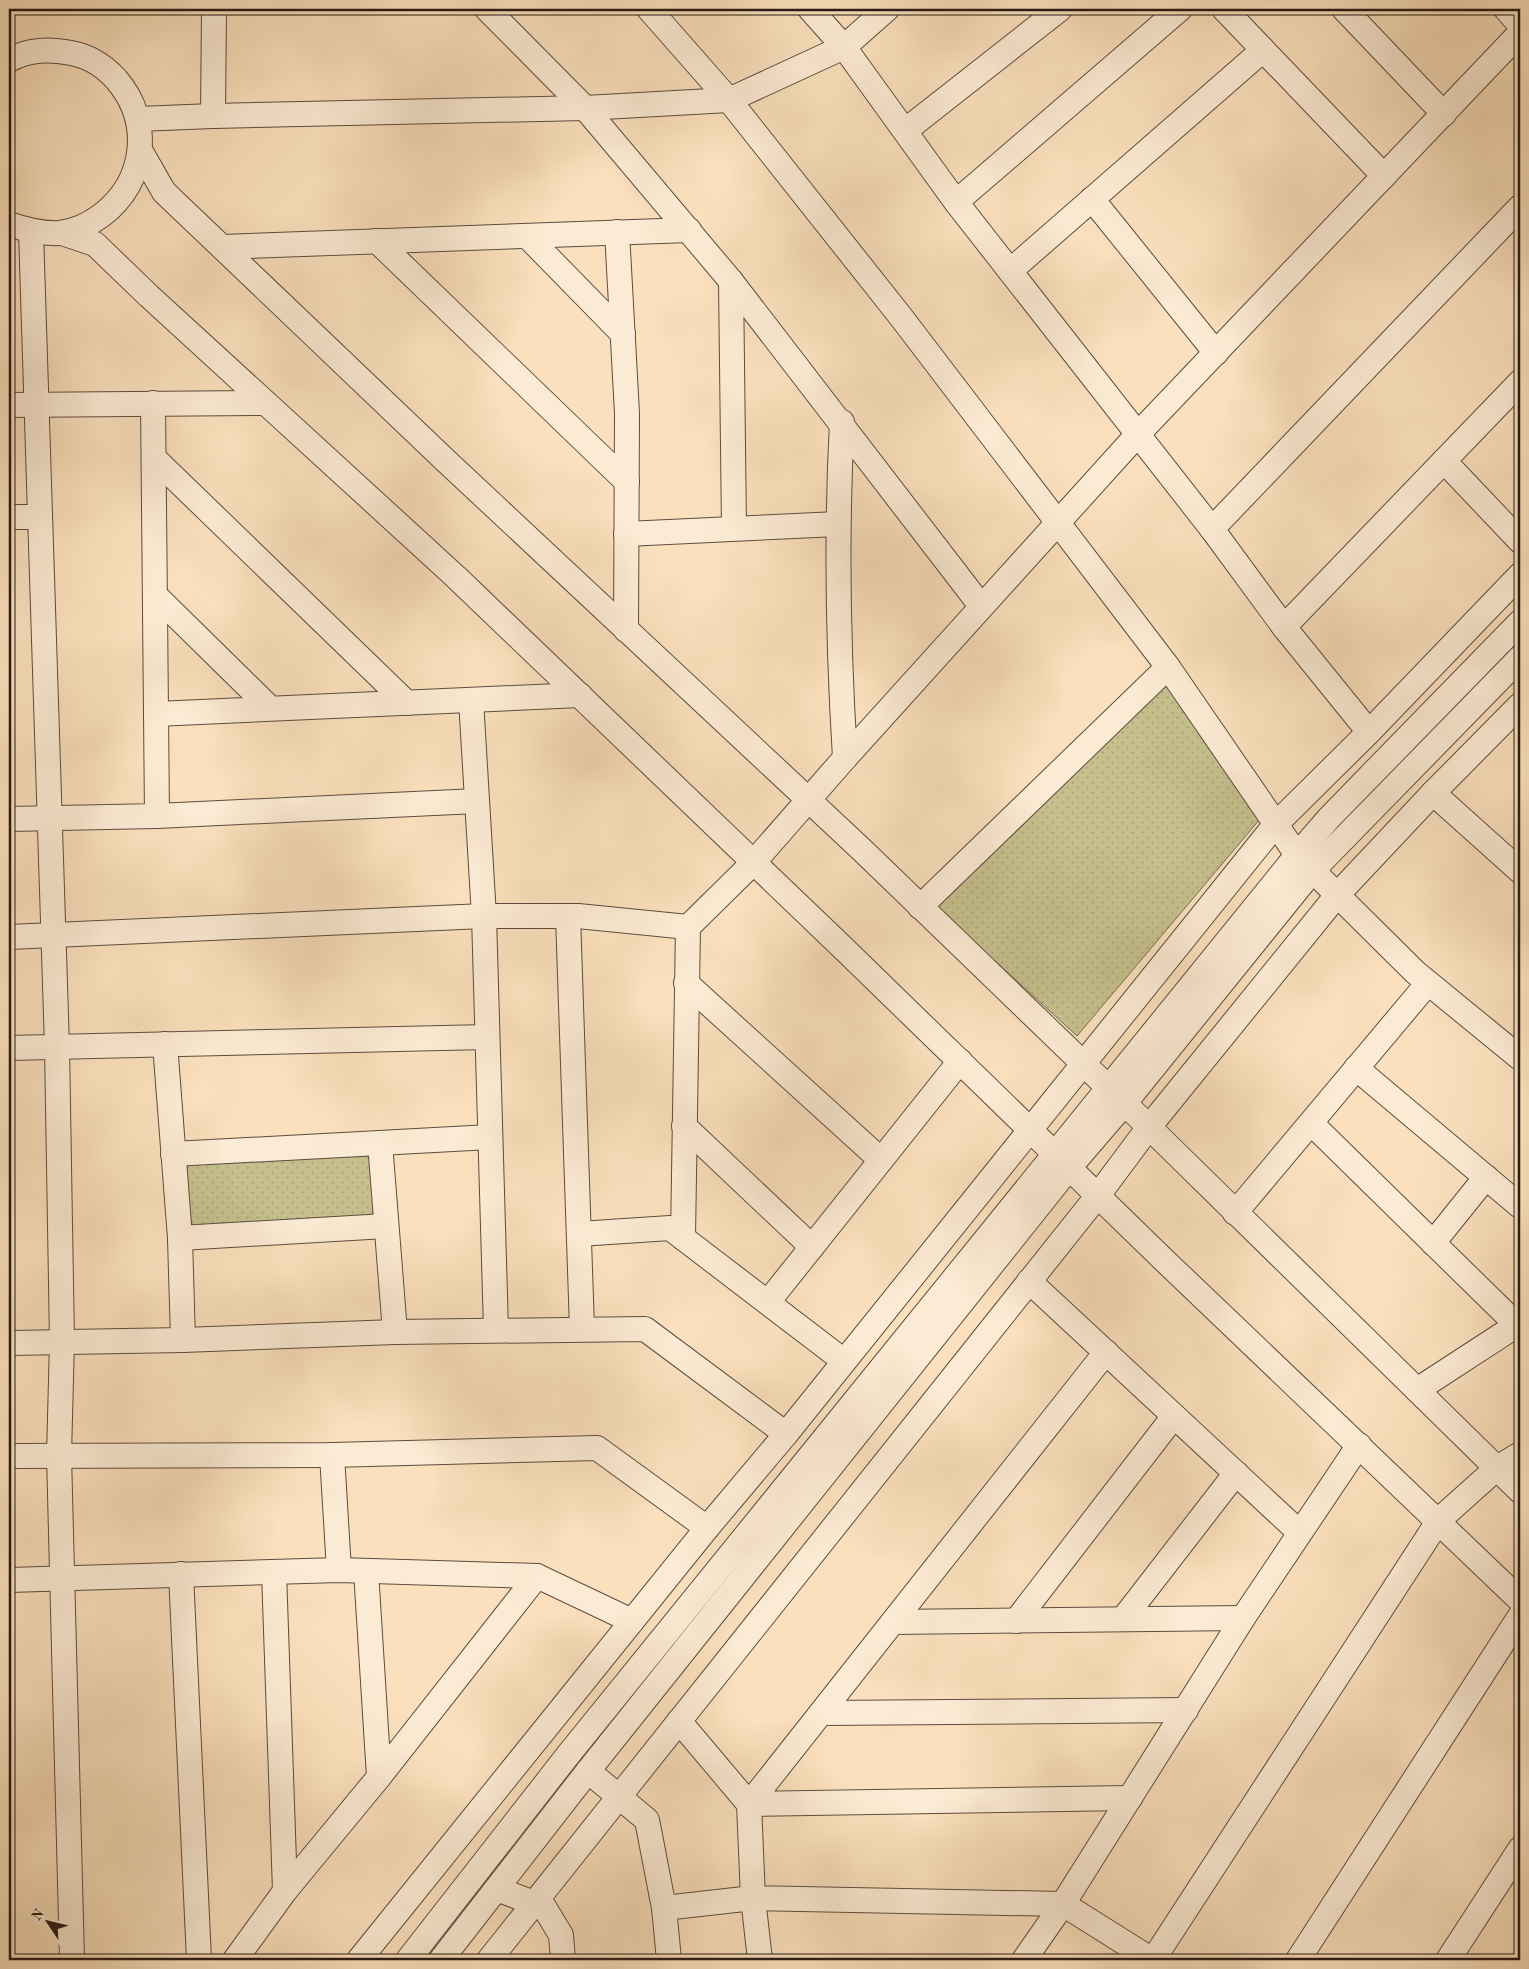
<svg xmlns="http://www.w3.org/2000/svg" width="1529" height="1969" font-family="'Old Standard TT',serif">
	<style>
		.park { fill: url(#park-dots); stroke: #766d51 }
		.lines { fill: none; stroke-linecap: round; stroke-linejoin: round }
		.minor-casing { stroke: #5c4c3f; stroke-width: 26 }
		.minor { stroke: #fcebd4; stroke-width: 24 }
	</style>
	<defs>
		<pattern id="park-dots" width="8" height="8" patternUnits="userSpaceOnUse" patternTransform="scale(1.25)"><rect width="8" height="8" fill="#c5c08d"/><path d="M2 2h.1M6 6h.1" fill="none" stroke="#a9a479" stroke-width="1.8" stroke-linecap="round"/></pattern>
	</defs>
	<rect width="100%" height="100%" fill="#fae0bd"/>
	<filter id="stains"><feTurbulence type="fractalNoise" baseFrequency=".004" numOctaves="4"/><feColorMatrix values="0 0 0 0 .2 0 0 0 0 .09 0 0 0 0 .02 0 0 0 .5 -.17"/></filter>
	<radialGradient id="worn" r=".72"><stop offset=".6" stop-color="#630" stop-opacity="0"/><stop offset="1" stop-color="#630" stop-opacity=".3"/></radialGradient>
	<!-- park -->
	<g class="park">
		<polygon points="1166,683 1260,819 1077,1036 934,905"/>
		<polygon points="371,1152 374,1216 187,1227 184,1163"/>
	</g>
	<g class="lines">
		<!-- minor casing -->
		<g class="minor-casing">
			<g id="minor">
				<polyline points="487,9 585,108 731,281 981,606"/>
				<polyline points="649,9 729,100 901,317 1168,667 920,907"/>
				<polyline points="810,9 844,47 956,202 1212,529 1284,627 1369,732"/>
				<polyline points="1224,9 1384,176"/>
				<polyline points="1344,9 1444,114"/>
				<polyline points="1506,9 1520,25"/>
				<path d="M 9,60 C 29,49 49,49 71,53 C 88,56 104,66 116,79 C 153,122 146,181 102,215 C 90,224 75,231 60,233 C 42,234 26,230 9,224"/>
				<polyline points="213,116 214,9"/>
				<polyline points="138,119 213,116 585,108 729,100 844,47 887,9"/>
				<polyline points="906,130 1060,9"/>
				<polyline points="140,150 164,192 445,460 861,849 1149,1127 1520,1491"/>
				<polyline points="1092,199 1216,353"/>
				<polyline points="956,202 1180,9"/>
				<polyline points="31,232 57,1047 62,1342 59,1455 72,1960"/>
				<polyline points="617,232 627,413 626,630"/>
				<polyline points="62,233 95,244 149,296 456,577 841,946 1166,1262 1520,1600"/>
				<polyline points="527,236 623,334"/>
				<polyline points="377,241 627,482"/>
				<polyline points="222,247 689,230"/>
				<polyline points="1010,271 1263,50"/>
				<polyline points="731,281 734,528"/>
				<polyline points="9,405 265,403"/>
				<path d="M 842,422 C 836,534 838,646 845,758"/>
				<polyline points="154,458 407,703"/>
				<polyline points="1444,461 1520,541"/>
				<polyline points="9,517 40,517"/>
				<polyline points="1212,529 1520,207"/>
				<polyline points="626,534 838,524"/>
				<polyline points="155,595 270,708"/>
				<polyline points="1284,627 1520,382"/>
				<polyline points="1168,667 1297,855 1415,972 1520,1058"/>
				<polyline points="471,700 484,916 496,1330"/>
				<polyline points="156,714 580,695"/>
				<polyline points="1433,793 1520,871"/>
				<polyline points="157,816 477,801"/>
				<polyline points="9,819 157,816 153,403"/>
				<polyline points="568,916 582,1329"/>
				<polyline points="9,937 484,916 578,916 688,927"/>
				<polyline points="686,983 881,1160"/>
				<polyline points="165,1044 180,1238 183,1340"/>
				<polyline points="9,1048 487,1037"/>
				<polyline points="1356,1068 1520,1206"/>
				<polyline points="1311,1123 1517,1325"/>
				<polyline points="684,1126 812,1247"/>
				<polyline points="380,1143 395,1332"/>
				<polyline points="173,1154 490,1137"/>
				<polyline points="1235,1213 1428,983"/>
				<polyline points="579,1234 670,1228 844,1361"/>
				<polyline points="180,1238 386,1226"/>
				<polyline points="683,1238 688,927 754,862 845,758 1138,434 1520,33"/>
				<polyline points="1433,1243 1486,1177"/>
				<polyline points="1029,1281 1299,1532"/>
				<polyline points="768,1302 960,1061"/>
				<polyline points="9,1343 183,1340 395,1332 645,1329 786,1434"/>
				<polyline points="1106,1352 749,1804 1130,1798"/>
				<polyline points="1417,1390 1520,1323"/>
				<polyline points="332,1455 339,1570"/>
				<polyline points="9,1456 332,1455 597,1448 707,1528"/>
				<polyline points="274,1572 285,1891"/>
				<polyline points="181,1574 199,1960"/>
				<polyline points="9,1580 339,1570 537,1576 632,1621"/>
				<polyline points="1123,1619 1236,1473"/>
				<polyline points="1016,1621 1174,1416"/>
				<polyline points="893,1622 1243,1618"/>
				<polyline points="822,1713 1186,1710"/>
				<polyline points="679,1721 749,1804 753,1898 1063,1904 1152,1960"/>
				<polyline points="588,1771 647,1820 664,1908"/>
				<polyline points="379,1777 537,1576"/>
				<polyline points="497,1889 544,1907 561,1935 563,1960"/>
				<polyline points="235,1960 285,1891 379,1777 366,1571"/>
				<polyline points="359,1960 707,1528 786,1434 1275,825 1369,732 1520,575"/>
				<polyline points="408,1960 568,1755 1297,855 1329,818 1520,622"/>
				<polyline points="441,1960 588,1771 1069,1168 1124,1104 1313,870 1520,658"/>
				<polyline points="489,1960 1099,1194 1149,1127 1338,894 1433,793 1520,705"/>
				<polyline points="669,1960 664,1908 753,1898 760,1960"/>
				<polyline points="1024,1960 1063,1904 1243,1618 1359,1445"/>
				<polyline points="1153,1960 1439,1520 1497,1468 1520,1454"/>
				<polyline points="1298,1960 1520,1616"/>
				<polyline points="1448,1960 1520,1849"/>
			</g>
		</g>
		<!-- minor -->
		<use href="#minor" class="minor"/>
	</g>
	<!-- margin -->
	<rect width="1529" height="1969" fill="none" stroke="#fae0bd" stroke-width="30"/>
	<rect x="10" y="10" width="1509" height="1949" fill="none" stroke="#271a15" stroke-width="2.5"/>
	<rect x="15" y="15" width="1499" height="1939" fill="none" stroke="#271a15"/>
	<!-- north arrow -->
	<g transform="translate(48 1922) rotate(305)" stroke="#fcebd4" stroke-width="4" paint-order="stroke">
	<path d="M0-4L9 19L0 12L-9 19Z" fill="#271a15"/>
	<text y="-8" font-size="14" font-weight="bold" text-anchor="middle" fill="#271a15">N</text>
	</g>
	<rect width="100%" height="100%" filter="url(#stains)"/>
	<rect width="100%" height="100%" fill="url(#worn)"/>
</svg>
